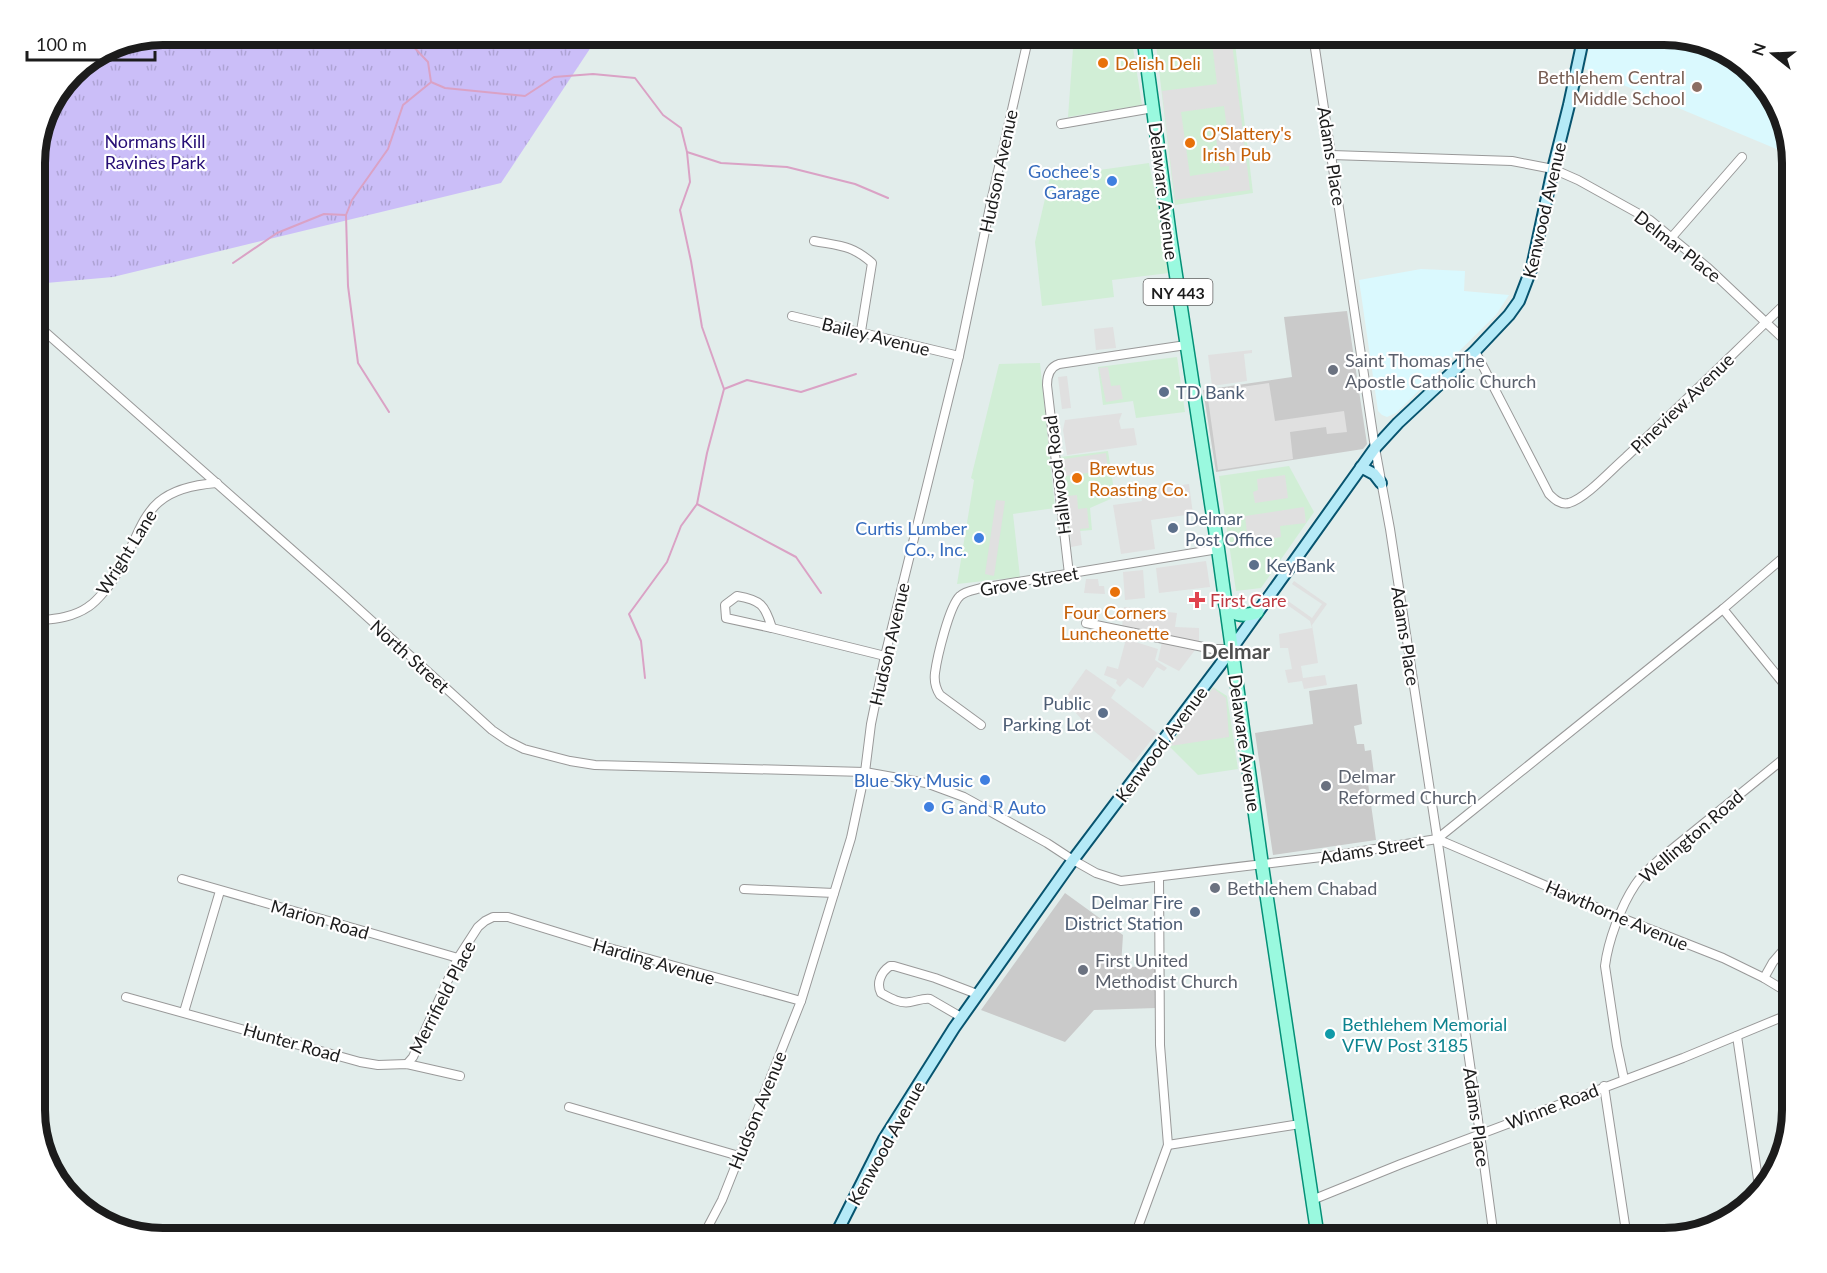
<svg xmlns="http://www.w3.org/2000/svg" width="1827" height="1273" font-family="Lato,sans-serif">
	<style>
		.commercial { fill: #d1eed6 }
		.education { fill: #daf9fe }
		.religious { fill: #cacaca }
		.park { fill: url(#park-tufts) }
		.parking { fill: #e0e0e0; fill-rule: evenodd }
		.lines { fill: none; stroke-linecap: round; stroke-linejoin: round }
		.stream { stroke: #daa2c5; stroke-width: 2 }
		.street-casing { stroke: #999; stroke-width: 10 }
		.secondary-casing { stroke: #07546f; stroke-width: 14 }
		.primary-casing { stroke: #049077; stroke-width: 15 }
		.street { stroke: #fff; stroke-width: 8 }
		.secondary { stroke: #b5eaf7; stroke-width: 10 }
		.primary { stroke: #9af9df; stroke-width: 12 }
		.food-dot { fill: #e8710a; stroke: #fff; stroke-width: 2 }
		.education-dot { fill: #8d6e63; stroke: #fff; stroke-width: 2 }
		.shop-dot { fill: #3f7fe0; stroke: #fff; stroke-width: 2 }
		.worship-dot { fill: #6b7280; stroke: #fff; stroke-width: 2 }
		.service-dot { fill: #5c6f8a; stroke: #fff; stroke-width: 2 }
		.health-dot { fill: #e0444e; stroke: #fff; stroke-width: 2 }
		.culture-dot { fill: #0f9aa8; stroke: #fff; stroke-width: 2 }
		.labels { text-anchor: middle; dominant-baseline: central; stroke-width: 4.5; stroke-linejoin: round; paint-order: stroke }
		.shield { fill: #fff; stroke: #606060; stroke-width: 1.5 }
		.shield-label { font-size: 16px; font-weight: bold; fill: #1c1c1c }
		.food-label { font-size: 18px; fill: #c56008; stroke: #fff; text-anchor: start }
		.education-label { font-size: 18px; fill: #785e54; stroke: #fff; text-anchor: end }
		.park-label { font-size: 18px; fill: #260e76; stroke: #fff }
		.street-label { font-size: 18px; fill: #1c1c1c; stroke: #fff }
		.shop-label { font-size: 18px; fill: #366cbe; stroke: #fff; text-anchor: end }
		.worship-label { font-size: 18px; fill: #5b616d; stroke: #fff; text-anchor: start }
		.service-label { font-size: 18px; fill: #4e5e75; stroke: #fff; text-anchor: start }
		.health-label { font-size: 18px; fill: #be3a42; stroke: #fff; text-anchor: start }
		.culture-label { font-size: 18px; fill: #0d838f; stroke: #fff; text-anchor: start }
		.quarter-label { font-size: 21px; font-weight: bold; fill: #4f4f4f; stroke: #fff }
		.rim { fill: none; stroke: #1c1c1c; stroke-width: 8 }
	</style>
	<defs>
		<pattern id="park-tufts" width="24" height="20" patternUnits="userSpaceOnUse" patternTransform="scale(1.5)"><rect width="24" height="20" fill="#cbbef8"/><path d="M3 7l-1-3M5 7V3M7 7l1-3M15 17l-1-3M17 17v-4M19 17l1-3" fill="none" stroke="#aea3d4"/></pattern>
	</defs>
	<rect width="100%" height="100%" fill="#e2edeb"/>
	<!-- commercial -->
	<g class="commercial">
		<polygon points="1074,35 1131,35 1142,105 1068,117"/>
		<polygon points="1166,35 1234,35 1253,193 1175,205 1155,36"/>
		<polygon points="1149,163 1166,248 1169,273 1112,280 1114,297 1042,306 1035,242 1050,177"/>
		<polygon points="1177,357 1185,412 1136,418 1133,401 1103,405 1098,367"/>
		<polygon points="1040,363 1055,508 1013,514 1020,577 957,584 974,480 971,478 999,364"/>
		<polygon points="1108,451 1115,497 1090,508 1092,530 1069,532 1060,457"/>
		<polygon points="1289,466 1314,512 1261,588 1236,591 1219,476"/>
		<polygon points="1213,687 1227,696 1238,769 1198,775 1169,746"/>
	</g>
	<!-- education -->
	<g class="education">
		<polygon points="1592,35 1664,35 1742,61 1779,106 1791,155 1585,69"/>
		<polygon points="1421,269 1465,271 1464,291 1509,295 1496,315 1396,413 1387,417 1382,415 1378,411 1359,280"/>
	</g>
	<!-- religious -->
	<g class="religious">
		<polygon points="1347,311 1367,444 1363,449 1216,472 1203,390 1292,377 1284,317"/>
		<polygon points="1357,684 1362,724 1354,726 1357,744 1364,744 1365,751 1371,750 1375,782 1368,783 1376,840 1273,855 1255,733 1313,724 1309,691"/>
		<polygon points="1065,893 1123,935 1121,966 1155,968 1156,1008 1094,1010 1065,1042 981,1010"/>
	</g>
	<!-- park -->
	<polygon class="park" points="163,35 599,35 501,183 113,277 35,284 35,155 48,107 78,67 114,44"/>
	<!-- parking -->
	<g class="parking">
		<path d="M 1211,35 L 1231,35 L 1250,190 L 1175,200 L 1162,91 L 1217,84 ZM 1224,106 L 1227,129 L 1215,130 L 1220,167 L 1229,166 L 1229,170 L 1190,176 L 1181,112 Z"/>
		<polygon points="1113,327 1116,348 1096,350 1094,329"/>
		<polygon points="1252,350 1252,353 1244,354 1247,381 1212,386 1208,355"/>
		<polygon points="1108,367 1111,386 1120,385 1123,399 1106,402 1099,368"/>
		<polygon points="1067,376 1071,408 1062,409 1058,377"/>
		<polygon points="1269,383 1275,421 1344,411 1347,432 1327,434 1326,427 1290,432 1293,459 1218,470 1207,392"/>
		<polygon points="1122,413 1119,421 1121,429 1134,428 1137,445 1067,455 1063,430 1065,420"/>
		<polygon points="1106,453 1108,470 1066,476 1064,459"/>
		<polygon points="1285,475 1288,498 1255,503 1253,492 1258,490 1257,479"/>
		<polygon points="1189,484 1193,514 1151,520 1155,549 1121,554 1113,505 1142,501 1140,491"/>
		<polygon points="1077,495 1078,509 1087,508 1089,528 1080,529 1082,545 1071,547 1067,496"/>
		<polygon points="996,500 1005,501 994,576 985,574"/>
		<polygon points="1304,507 1306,523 1280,526 1281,537 1248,542 1245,516"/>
		<polygon points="1206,561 1210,587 1159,593 1156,568"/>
		<polygon points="1143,570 1145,598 1125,600 1123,572"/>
		<polygon points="1086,579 1098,579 1099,586 1104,586 1105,594 1084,593"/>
		<polygon points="1294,581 1327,604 1312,625 1318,663 1301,666 1303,678 1325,675 1327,685 1304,689 1302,681 1288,683 1285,670 1292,669 1288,648 1280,648 1279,634 1312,628 1310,621 1279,599 1281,596 1312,618 1322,604 1292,584"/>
		<polygon points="1124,607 1177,613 1175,627 1199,628 1199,642 1122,628"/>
		<polygon points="1126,639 1158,649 1155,660 1167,668 1164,671 1157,667 1143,688 1128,678 1120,687 1116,683 1117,680 1104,675 1107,666 1118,669"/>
		<polygon points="1162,642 1195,650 1179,671 1158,660"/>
		<polygon points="1086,669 1116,690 1111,698 1157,733 1133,763 1088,726 1064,700"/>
		<polygon points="1213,688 1226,698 1229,737 1170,746"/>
	</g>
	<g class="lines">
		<!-- stream -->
		<g class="stream">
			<polyline points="369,35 408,41"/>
			<polyline points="409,35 408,41 428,62 431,82 445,88 525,96 554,77 593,74 635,78 663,115 681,128 687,152 690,182 680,210 691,261 702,327 724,389 707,453 697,504 796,557 821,593"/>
			<polyline points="265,46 315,35"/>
			<polyline points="46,126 53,100"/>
			<polyline points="687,152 721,163 787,167 855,184 888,198"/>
			<polyline points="233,263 277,233 324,214 346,215"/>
			<polyline points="724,389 747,380 801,392 856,374"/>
			<polyline points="389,412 358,363 348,286 346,215 352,200 388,149 403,105 430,83"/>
			<polyline points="645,678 641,641 629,614 667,562 681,526 697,504"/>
		</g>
		<!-- street casing -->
		<g class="street-casing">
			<g id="street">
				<polyline points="1313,35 1375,448 1390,529 1439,850 1480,1134 1494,1238"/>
				<polyline points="1061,124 1153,108"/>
				<polyline points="1332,155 1512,161 1553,169 1578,180 1650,220 1707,267 1792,347"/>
				<polyline points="1672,237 1742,157"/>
				<path d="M 814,241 C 840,246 852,245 872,263 L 861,331"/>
				<polyline points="792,316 959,356"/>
				<polyline points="35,323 341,593 492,730 508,741 524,749 570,761 595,765 865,772 926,783 964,797 1047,843 1073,860 1096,873 1121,881 1338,855 1437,839 1723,609 1792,550"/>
				<path d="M 1475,351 L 1549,494 C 1554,499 1560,505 1569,503 C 1585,499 1612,469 1626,457 C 1682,404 1737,350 1792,297"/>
				<path d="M 1069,574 L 1047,385 C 1047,376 1050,367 1059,364 L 1186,345"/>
				<path d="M 737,596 C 761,600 765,605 772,628 L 726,618 L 725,605 Z"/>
				<polyline points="1723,609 1792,694"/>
				<path d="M 35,621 C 54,619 72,618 88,607 C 96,602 102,594 108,587 C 148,535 132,489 217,483"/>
				<polyline points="1086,623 1213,649 1232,649"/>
				<polyline points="772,628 885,656"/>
				<path d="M 981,725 L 940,695 C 936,689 934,681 935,673 C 937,658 949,606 960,596 C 965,591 974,590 981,588 L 1218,549"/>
				<polyline points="1437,839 1619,917 1723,958 1764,978 1787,992 1792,999"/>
				<polyline points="182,879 458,958"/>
				<polyline points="744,889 834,893"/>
				<polyline points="1764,978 1773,962 1792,940"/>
				<polyline points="126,997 360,1062 378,1065 407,1064 460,1076"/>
				<polyline points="184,1012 220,891"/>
				<path d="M 961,1017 L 930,999 C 923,998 917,1001 910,1002 C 900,1004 890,998 881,993 C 876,983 881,972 890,966 L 894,966 L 935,978 L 977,994"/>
				<polyline points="1737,1036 1760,1193"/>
				<polyline points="407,1064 413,1057 458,958 478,927 485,921 493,917 508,917 602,946 801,1001"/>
				<path d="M 1624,1079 L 1617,1046 L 1605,966 C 1608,941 1621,906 1635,885 C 1642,874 1652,866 1661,858 L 1792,752"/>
				<polyline points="1604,1086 1627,1238"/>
				<polyline points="569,1107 739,1156"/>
				<polyline points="1168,1145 1300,1124"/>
				<polyline points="1312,1200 1401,1164 1683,1058 1792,1013"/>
				<polyline points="837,1233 857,1238"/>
				<polyline points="702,1238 722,1200 801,1001 851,838 865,772 871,724 885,656 959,356 991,202 1029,35"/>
				<polyline points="1134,1238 1168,1145 1160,1045 1159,877"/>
			</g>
		</g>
		<!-- secondary casing -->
		<g class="secondary-casing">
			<g id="secondary">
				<polyline points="1361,467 1374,474 1381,483"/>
				<polyline points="834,1238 884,1139 954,1028 1073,860 1220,665 1375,448 1398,423 1475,351 1509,315 1519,301 1532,267 1553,169 1569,105 1584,35"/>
			</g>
		</g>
		<!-- primary casing -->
		<g class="primary-casing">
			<g id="primary">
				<polyline points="1143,35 1170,236 1218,549 1263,872 1318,1238"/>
				<path d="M 1225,604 C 1233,616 1244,617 1257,612"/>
			</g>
		</g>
		<!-- street -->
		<use href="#street" class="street"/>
		<!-- secondary -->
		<use href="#secondary" class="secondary"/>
		<!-- primary -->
		<use href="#primary" class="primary"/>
	</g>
	<!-- markers -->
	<g class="food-dot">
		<circle cx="1103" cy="63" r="6"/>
		<circle cx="1190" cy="143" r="6"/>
		<circle cx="1077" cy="478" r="6"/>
		<circle cx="1115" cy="592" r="6"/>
	</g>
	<circle class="education-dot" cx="1697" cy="87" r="6"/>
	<g class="shop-dot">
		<circle cx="1112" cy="181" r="6"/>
		<circle cx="979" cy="538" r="6"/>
		<circle cx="985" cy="780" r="6"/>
		<circle cx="929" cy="807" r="6"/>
	</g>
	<g class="worship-dot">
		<circle cx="1333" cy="370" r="6"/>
		<circle cx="1326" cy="786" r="6"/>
		<circle cx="1215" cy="888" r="6"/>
		<circle cx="1083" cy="970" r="6"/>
	</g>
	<g class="service-dot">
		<circle cx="1164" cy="392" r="6"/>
		<circle cx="1173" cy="528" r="6"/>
		<circle cx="1254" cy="565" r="6"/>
		<circle cx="1103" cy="713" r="6"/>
		<circle cx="1195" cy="912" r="6"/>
	</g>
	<path class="health-dot" d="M1194 591h6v6h6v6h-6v6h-6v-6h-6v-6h6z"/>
	<circle class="culture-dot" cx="1330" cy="1034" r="6"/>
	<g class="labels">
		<!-- shield labels -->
		<rect class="shield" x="1143.5" y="279" width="69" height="26" rx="4.5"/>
		<g class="shield-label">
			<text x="1178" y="292">NY 443</text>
		</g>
		<!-- food labels -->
		<g class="food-label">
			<text x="1115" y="63">Delish Deli</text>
			<text x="1202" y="133">O'Slattery's<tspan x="1202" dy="21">Irish Pub</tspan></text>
			<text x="1089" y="468">Brewtus<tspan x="1089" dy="21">Roasting Co.</tspan></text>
			<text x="1115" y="612" text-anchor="middle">Four Corners<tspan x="1115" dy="21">Luncheonette</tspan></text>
		</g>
		<!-- education labels -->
		<g class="education-label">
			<text x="1685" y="77">Bethlehem Central<tspan x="1685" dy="21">Middle School</tspan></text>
		</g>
		<!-- park labels -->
		<g class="park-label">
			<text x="155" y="141">Normans Kill<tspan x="155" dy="21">Ravines Park</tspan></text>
		</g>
		<!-- street labels -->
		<g class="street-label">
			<text transform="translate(1332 156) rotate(81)">Adams Place</text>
			<text transform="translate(998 171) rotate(-78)">Hudson Avenue</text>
			<text transform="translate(1164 191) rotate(83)">Delaware Avenue</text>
			<text transform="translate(1544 210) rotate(-77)">Kenwood Avenue</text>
			<text transform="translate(1678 246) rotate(38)">Delmar Place</text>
			<text transform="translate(876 336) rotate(14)">Bailey Avenue</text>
			<text transform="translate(1682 403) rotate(-44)">Pineview Avenue</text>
			<text transform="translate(1057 475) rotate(-97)">Hallwood Road</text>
			<text transform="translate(126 552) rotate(-58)">Wright Lane</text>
			<text transform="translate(1029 581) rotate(-10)">Grove Street</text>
			<text transform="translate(1406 636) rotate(81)">Adams Place</text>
			<text transform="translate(889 644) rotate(-77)">Hudson Avenue</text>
			<text transform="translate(410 656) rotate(42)">North Street</text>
			<text transform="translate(1245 743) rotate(82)">Delaware Avenue</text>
			<text transform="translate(1161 744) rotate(-53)">Kenwood Avenue</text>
			<text transform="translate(1691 836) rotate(-41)">Wellington Road</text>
			<text transform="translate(1372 849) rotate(-9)">Adams Street</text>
			<text transform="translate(1617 915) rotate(23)">Hawthorne Avenue</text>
			<text transform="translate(320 919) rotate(16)">Marion Road</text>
			<text transform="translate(654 961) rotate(16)">Harding Avenue</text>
			<text transform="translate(442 997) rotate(-63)">Merrifield Place</text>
			<text transform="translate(292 1042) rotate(16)">Hunter Road</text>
			<text transform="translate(1552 1106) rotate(-21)">Winne Road</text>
			<text transform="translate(757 1110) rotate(-68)">Hudson Avenue</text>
			<text transform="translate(1477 1117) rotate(82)">Adams Place</text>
			<text transform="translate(886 1143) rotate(-61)">Kenwood Avenue</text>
		</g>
		<!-- shop labels -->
		<g class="shop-label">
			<text x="1100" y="171">Gochee's<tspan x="1100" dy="21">Garage</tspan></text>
			<text x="967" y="528">Curtis Lumber<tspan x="967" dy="21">Co., Inc.</tspan></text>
			<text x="973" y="780">Blue Sky Music</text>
			<text x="941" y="807" text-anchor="start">G and R Auto</text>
		</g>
		<!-- worship labels -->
		<g class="worship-label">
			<text x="1345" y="360">Saint Thomas The<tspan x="1345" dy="21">Apostle Catholic Church</tspan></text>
			<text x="1338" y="776">Delmar<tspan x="1338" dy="21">Reformed Church</tspan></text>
			<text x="1227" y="888">Bethlehem Chabad</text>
			<text x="1095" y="960">First United<tspan x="1095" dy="21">Methodist Church</tspan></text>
		</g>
		<!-- service labels -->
		<g class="service-label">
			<text x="1176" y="392">TD Bank</text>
			<text x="1185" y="518">Delmar<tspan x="1185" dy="21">Post Office</tspan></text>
			<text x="1266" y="565">KeyBank</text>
			<text x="1091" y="703" text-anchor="end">Public<tspan x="1091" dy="21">Parking Lot</tspan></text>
			<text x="1183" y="902" text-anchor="end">Delmar Fire<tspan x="1183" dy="21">District Station</tspan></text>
		</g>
		<!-- health labels -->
		<g class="health-label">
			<text x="1210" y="600">First Care</text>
		</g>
		<!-- culture labels -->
		<g class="culture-label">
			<text x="1342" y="1024">Bethlehem Memorial<tspan x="1342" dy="21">VFW Post 3185</tspan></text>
		</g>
		<!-- quarter labels -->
		<g class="quarter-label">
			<text x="1236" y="650">Delmar</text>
		</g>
	</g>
	<!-- crop -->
	<path d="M0 0H1827V1273H0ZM163 45H1664A118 118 0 0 1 1782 163V1110A118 118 0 0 1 1664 1228H163A118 118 0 0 1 45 1110V163A118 118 0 0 1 163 45Z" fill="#fff" fill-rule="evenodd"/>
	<path class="rim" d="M163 45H1664A118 118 0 0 1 1782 163V1110A118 118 0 0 1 1664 1228H163A118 118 0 0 1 45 1110V163A118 118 0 0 1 163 45Z"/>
	<!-- north arrow -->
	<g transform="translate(1773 54) rotate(288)" stroke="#ffffff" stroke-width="4.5" paint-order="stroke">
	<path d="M0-4.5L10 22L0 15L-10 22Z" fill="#1c1c1c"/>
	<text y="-9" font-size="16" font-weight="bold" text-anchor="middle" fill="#1c1c1c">N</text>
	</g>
	<!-- scale -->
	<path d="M27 51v9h128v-9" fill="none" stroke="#1c1c1c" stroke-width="3"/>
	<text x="36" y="51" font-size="18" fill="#1c1c1c" stroke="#ffffff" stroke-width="4.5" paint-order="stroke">100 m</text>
</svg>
